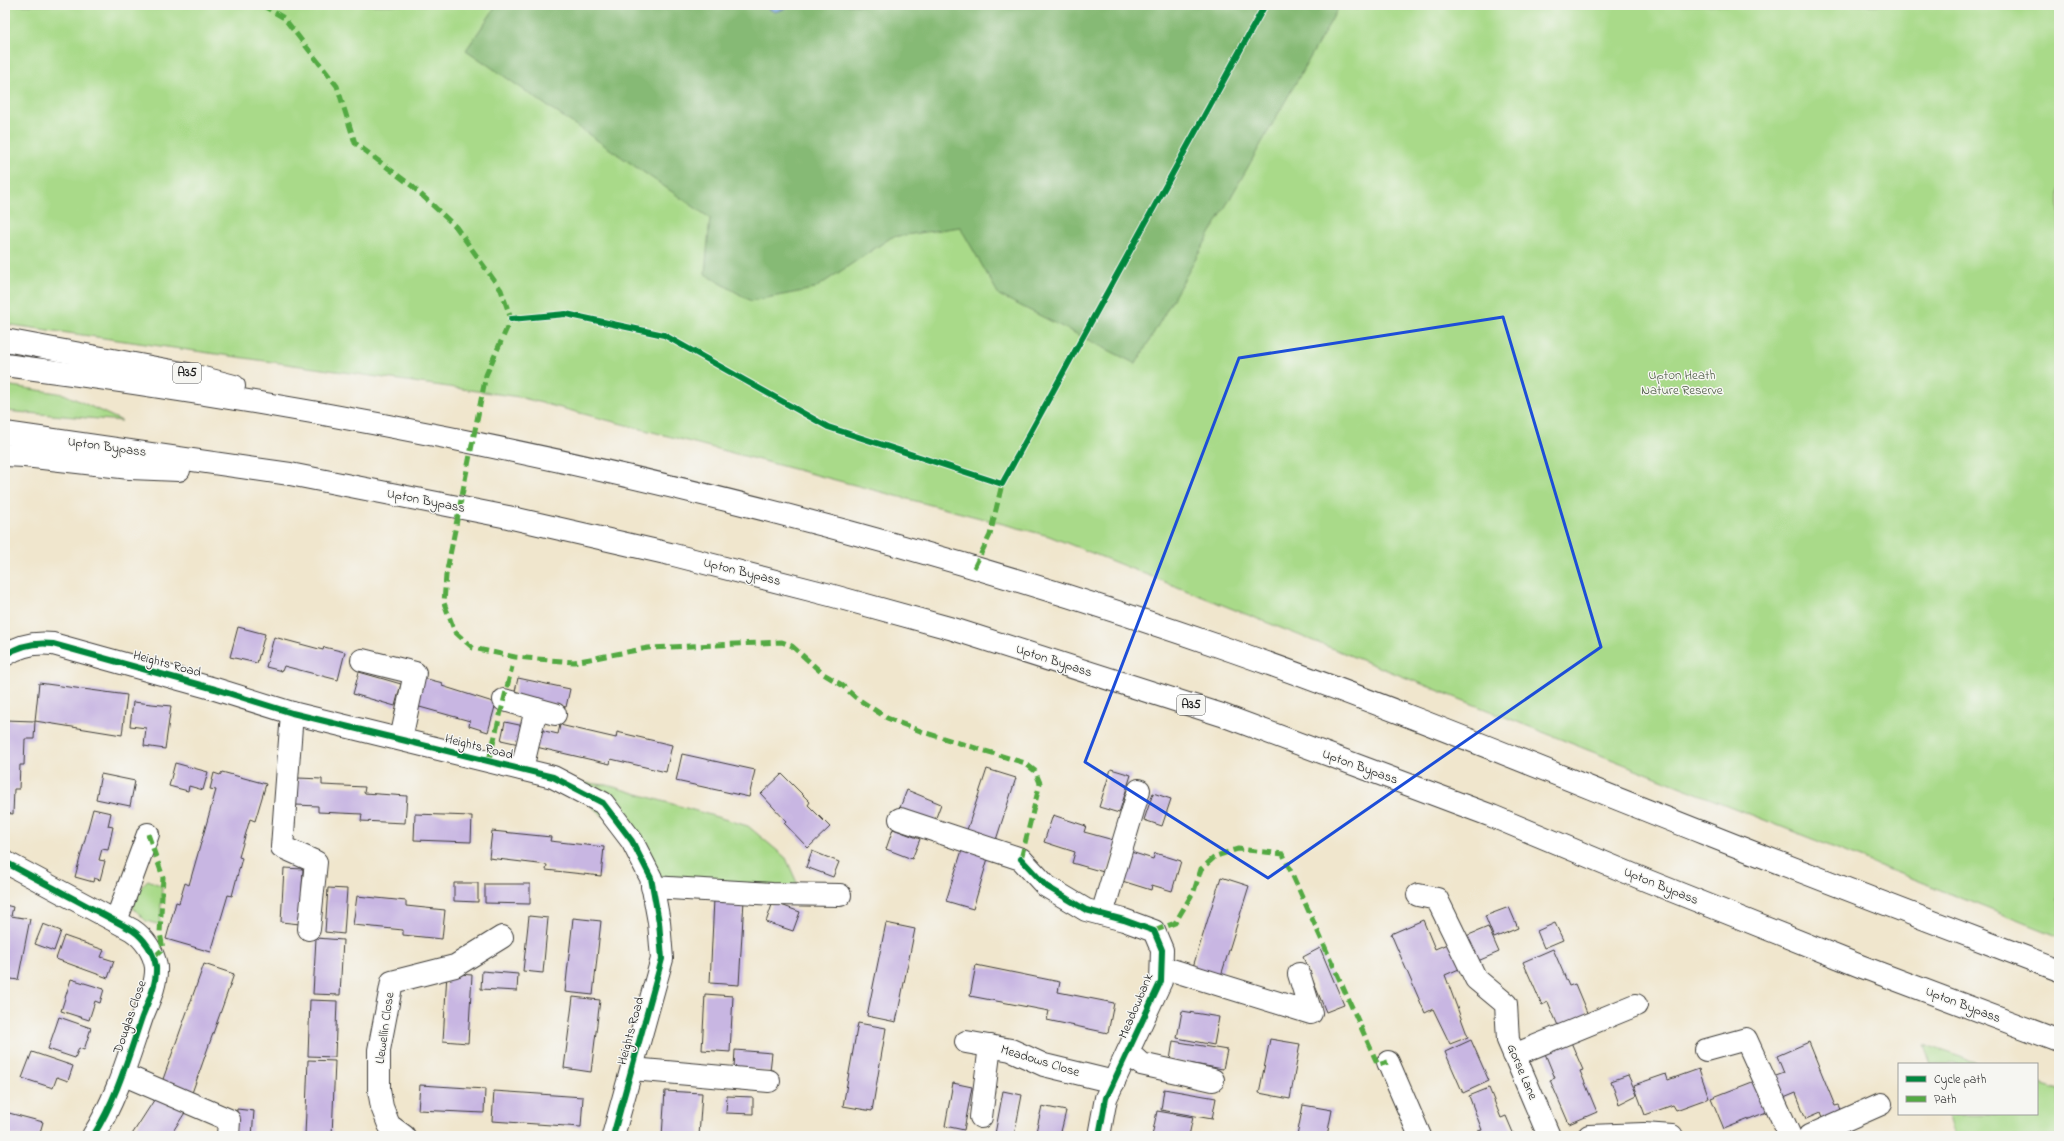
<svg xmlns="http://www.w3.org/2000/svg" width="2064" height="1141" font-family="'Indie Flower',sans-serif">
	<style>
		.green { fill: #a9da89; stroke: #627b52 }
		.forest { fill: #86ba75; stroke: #516b48 }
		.water { fill: #72a4dd; stroke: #47607c }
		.building { fill: #c8b6e2 }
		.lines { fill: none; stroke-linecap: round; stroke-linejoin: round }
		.minor-casing { stroke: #3c3a37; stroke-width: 24 }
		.highway-casing { stroke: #3c3a37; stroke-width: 24 }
		.minor { stroke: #fff; stroke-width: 22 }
		.highway { stroke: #fff; stroke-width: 22 }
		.quiet { stroke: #52a943; stroke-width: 5; stroke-dasharray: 10 5; stroke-linecap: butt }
		.cycleway-casing { stroke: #f6f6f2; stroke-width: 8 }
		.cycleway { stroke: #00873e; stroke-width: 6 }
		.marked { fill: none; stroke: #1d4ed8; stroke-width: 3; stroke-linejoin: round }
		.labels { text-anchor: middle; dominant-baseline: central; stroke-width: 3; stroke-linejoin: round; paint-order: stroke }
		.shield { fill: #f6f6f2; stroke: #5d5d5c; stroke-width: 1 }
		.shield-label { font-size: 12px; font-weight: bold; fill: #1c1c1c }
		.park-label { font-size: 13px; fill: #46553d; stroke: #f6f6f2 }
		.street-label { font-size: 13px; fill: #1c1c1c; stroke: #f6f6f2 }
	</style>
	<rect width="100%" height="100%" fill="#f6f6f2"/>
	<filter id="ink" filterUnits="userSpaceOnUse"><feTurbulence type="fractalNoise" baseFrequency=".025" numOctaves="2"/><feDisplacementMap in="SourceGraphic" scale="8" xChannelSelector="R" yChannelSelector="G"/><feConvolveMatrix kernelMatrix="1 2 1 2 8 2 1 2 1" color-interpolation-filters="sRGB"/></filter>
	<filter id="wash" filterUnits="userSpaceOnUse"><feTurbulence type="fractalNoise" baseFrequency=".012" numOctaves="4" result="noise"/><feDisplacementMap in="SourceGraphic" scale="16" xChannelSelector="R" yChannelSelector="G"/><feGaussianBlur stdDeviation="0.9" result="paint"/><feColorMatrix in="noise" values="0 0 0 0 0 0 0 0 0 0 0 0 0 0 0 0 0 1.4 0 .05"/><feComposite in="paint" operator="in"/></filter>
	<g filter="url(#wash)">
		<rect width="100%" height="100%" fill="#f0e6cd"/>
		<!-- green -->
		<g class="green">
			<polygon points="5,5 2059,5 2059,937 1049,536 519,397 5,324"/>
			<polygon points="5,385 64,394 122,421 5,411"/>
			<polygon points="562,781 607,785 748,826 786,858 802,894 652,887 632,841"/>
			<path d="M 148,880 L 162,886 L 160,925 L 146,921 L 133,908 C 134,898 140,886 148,880 Z"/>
			<polygon points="1924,1045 1925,1045 1981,1064 1931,1064"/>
			<polygon points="2037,1083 2059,1090 2059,1136 1955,1136 1948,1114 2037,1114"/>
		</g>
		<!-- forest -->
		<polygon class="forest" points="497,5 1340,5 1136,364 999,295 960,227 892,237 814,289 751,301 705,274 710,218 466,50"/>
		<!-- water -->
		<polygon class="water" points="761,5 790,5 790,7 775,12"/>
		<g id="blocks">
			<!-- building -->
			<g class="building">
				<polygon points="238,627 265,634 257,663 230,657"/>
				<polygon points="274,637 323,650 324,647 345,652 338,680 284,666 282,671 266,667"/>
				<polygon points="359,672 401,684 395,706 353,694"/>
				<polygon points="423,678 443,683 442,686 496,703 488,732 469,726 470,721 416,706"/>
				<polygon points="518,678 570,689 566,707 514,696"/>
				<polygon points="39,683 127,695 122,735 35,721 34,739 25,739 24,765 20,765 19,789 14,789 13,814 5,813 5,720 35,721"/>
				<polygon points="133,702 171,706 165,749 144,746 146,728 130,726"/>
				<polygon points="505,722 524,726 519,744 501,740"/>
				<polygon points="560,725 616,738 617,732 672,745 666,772 611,759 610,764 536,747 540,730 558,734"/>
				<polygon points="682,754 755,770 749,797 676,781"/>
				<polygon points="175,763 208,772 203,790 189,786 188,791 169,786"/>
				<polygon points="987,769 1016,778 995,843 966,833"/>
				<polygon points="1111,769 1131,775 1119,813 1099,807"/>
				<polygon points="222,772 266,784 255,821 250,819 239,857 242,858 232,896 228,895 211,952 166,939 176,902 179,903 185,883 189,885 216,790 210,789 214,773 220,775"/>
				<polygon points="101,774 135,781 130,806 96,799"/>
				<polygon points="782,774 810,802 808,805 830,827 808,848 784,823 786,821 761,794"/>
				<polygon points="298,778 322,779 322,785 365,787 364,793 407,796 405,823 361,821 362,814 318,812 318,806 296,805"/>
				<polygon points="907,790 941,804 934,823 899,810"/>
				<polygon points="1153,793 1171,799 1162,826 1144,820"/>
				<polygon points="93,809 111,813 108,826 113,827 108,850 102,849 99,860 105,861 100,880 94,878 93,882 75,877"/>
				<polygon points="415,814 472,816 471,842 414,840"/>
				<polygon points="1053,815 1086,826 1084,832 1117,841 1107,873 1072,863 1075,852 1044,842"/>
				<polygon points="893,829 920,839 912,859 886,849"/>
				<polygon points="492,831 551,837 550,841 604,847 601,876 546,870 547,865 489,858"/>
				<polygon points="963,847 989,855 973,909 946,901"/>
				<polygon points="812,851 839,862 833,877 806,867"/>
				<polygon points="1128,851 1153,859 1155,853 1181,861 1172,891 1152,885 1151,890 1119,880"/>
				<polygon points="284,868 303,869 300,924 281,922"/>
				<polygon points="1221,877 1249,886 1220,979 1192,970"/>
				<polygon points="454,883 478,883 478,902 454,901"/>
				<polygon points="485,884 530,884 530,904 485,903"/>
				<polygon points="328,888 347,889 344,934 325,932"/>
				<polygon points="357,896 406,901 406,906 445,910 442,939 403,935 403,930 353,925"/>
				<polygon points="714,899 744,900 739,985 710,983"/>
				<polygon points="773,902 800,912 793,931 766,922"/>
				<polygon points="5,905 13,907 11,916 30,919 18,980 5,978"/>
				<polygon points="1509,907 1518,928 1494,938 1485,916"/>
				<polygon points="529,916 548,918 543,973 523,971"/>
				<polygon points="573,918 601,921 593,995 565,992"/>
				<polygon points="1423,920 1435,949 1488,927 1499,952 1445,975 1468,1037 1450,1044 1433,1009 1425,1013 1391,934"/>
				<polygon points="886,923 915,929 896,1022 867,1016"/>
				<polygon points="1555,923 1563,940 1544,948 1537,931"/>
				<polygon points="43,924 61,931 54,951 35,944"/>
				<polygon points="64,936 104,950 101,957 114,961 108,978 56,959"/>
				<polygon points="316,938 343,940 340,995 313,994"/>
				<polygon points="1320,948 1344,1005 1326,1012 1303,957"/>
				<polygon points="1553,949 1569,986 1575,984 1588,1015 1559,1028 1548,1002 1542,1005 1523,962"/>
				<polygon points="204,964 234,974 192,1093 162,1082"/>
				<polygon points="976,965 1060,982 1058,992 1114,1003 1108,1033 1047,1020 1049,1011 970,996"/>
				<polygon points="482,971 518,974 517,991 481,989"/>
				<polygon points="447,973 472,975 468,1043 443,1041"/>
				<polygon points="71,979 104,989 100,1003 95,1001 89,1020 61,1011"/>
				<polygon points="705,994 733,996 730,1052 702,1050"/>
				<polygon points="573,997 600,1000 591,1072 564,1068"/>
				<polygon points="310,1000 337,1001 335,1057 308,1056"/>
				<polygon points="1182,1011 1219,1017 1214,1045 1177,1038"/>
				<polygon points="59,1017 91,1028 84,1050 79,1048 75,1058 48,1049"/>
				<polygon points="858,1023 886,1028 872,1111 843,1106"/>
				<polygon points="1270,1039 1300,1044 1290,1099 1259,1093"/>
				<polygon points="1471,1040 1489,1081 1463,1093 1445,1052"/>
				<polygon points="1570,1040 1583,1070 1580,1071 1597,1112 1569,1124 1550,1080 1555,1078 1544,1051"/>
				<polygon points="1173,1041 1227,1050 1223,1069 1170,1060"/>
				<polygon points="1809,1042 1835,1106 1839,1105 1851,1133 1853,1133 1855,1136 1829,1136 1820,1113 1806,1119 1796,1093 1767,1105 1769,1111 1724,1129 1711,1098 1760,1079 1760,1082 1784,1073 1777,1056"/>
				<polygon points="735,1050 772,1053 770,1071 734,1068"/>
				<polygon points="32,1052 73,1066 68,1081 57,1077 53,1088 22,1078"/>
				<polygon points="308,1060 335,1061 332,1136 305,1136"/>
				<polygon points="1699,1069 1709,1098 1676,1110 1673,1105 1645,1115 1634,1085 1666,1074 1668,1080"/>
				<polygon points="1628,1075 1637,1095 1619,1104 1611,1081"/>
				<polygon points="953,1083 972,1087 964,1130 945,1126"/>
				<polygon points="420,1085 485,1089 484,1113 418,1110"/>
				<polygon points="1489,1088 1501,1118 1506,1116 1514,1135 1476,1136 1474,1132 1482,1130 1469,1096"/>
				<polygon points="1164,1089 1216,1098 1212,1119 1161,1110"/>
				<polygon points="494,1091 583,1097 581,1127 492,1121"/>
				<polygon points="665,1091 702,1093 699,1136 662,1136"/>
				<polygon points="1003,1091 1022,1095 1014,1136 995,1134"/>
				<polygon points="158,1094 186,1111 170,1136 131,1136"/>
				<polygon points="727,1096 753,1097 753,1114 726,1113"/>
				<polygon points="1303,1105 1332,1110 1327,1136 1297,1136"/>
				<polygon points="1042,1106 1066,1111 1060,1136 1035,1136"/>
				<polygon points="237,1109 254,1111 252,1136 235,1136"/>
				<polygon points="1157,1111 1193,1117 1189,1136 1152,1136"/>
				<polygon points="5,1112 43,1122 39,1136 5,1135"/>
				<polygon points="863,1133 874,1135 873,1136 862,1136"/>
			</g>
		</g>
	</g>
	<g filter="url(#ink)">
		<use href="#blocks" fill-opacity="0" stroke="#3c3a37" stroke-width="1"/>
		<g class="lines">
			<!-- minor casing -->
			<g class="minor-casing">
				<g id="minor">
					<path d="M 5,655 C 20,645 36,642 53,644 L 215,689 L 292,713 L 553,777 L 603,803 L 632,841 L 651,878 L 659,922 L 662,959 L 613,1136"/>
					<polyline points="362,660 415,673 401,739"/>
					<polyline points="504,700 555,714"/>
					<polyline points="292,713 282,847 316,862 309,929"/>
					<polyline points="522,769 536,709"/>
					<polyline points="900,819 1021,859 1046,886 1086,910 1124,920 1154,931 1162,950 1161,981 1106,1098 1099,1136"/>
					<path d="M 5,862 L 132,930 C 144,938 154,952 156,967 C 157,984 148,1002 142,1017 C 128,1058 116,1100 93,1136"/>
					<polyline points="652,887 772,894 840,895"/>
					<polyline points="1418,895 1437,899 1476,979 1506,1004 1508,1040 1549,1136"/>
					<polyline points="1102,914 1139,790"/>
					<polyline points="116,921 148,834"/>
					<polyline points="1162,967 1311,1013 1299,974"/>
					<polyline points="966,1042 1011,1050 1044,1065 1114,1082"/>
					<polyline points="1706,1050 1746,1039 1790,1136"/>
					<polyline points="1128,1052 1141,1064 1213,1080"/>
					<polyline points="1514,1055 1636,1005"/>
					<polyline points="1388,1062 1420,1136"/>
					<polyline points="632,1069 769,1081"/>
					<polyline points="122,1074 229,1120 228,1136"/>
					<polyline points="981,1117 990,1046"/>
					<polyline points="404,1136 389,1125 382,1107 379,1090 379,1050 392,982 455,966 502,937"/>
					<polyline points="1589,1136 1644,1134 1672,1136"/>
					<polyline points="1809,1136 1881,1104"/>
				</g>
			</g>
			<!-- highway casing -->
			<g class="highway-casing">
				<g id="highway">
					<polyline points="5,340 188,374 234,386"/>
					<path d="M 5,365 C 422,419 836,512 1233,651 C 1393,707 1549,772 1706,834 C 1824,881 1941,925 2059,970"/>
					<polyline points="5,433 290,474 508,517 670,554 830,595 953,629 1222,715 1364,768 1492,816 1648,881 1860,966 2059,1041"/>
					<polyline points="5,455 25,456 130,468 179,470"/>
				</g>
			</g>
			<!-- minor -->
			<use href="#minor" class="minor"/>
			<!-- highway -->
			<use href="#highway" class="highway"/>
			<!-- quiet -->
			<g class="quiet">
				<polyline points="262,5 284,18 337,86 355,143 412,186 456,227 501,290 511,319 486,375 446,575 444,603 455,632 473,648 515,657 574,662 648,648 782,642 792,646 822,673 842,685 855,697 887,718 923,732 1025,763 1035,771 1040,783 1021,859"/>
				<polyline points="974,568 990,535 1002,484"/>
				<polyline points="489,760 512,667"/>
				<polyline points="148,834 163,877 160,933 163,949 153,958"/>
				<polyline points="1154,931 1175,923 1194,891 1201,869 1216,856 1238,849 1283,854 1378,1065 1388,1062"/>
			</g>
			<!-- cycleway casing -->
			<g class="cycleway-casing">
				<g id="cycleway">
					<polyline points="511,319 566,314 664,335 828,427 1002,484 1265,5"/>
					<path d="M 5,655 C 20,645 36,642 53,644 L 215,689 L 292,713 L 553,777 L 603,803 L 632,841 L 651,878 L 659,922 L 662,959 L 613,1136"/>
					<polyline points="1021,859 1046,886 1086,910 1124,920 1154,931 1162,950 1161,981 1106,1098 1099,1136"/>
					<path d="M 5,862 L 132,930 C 144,938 154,952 156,967 C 157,984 148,1002 142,1017 C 128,1058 116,1100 93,1136"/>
				</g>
			</g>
			<!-- cycleway -->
			<use href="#cycleway" class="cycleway"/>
		</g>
	</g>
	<!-- marked area -->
	<path class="marked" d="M 1503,317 L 1601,647 L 1268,878 L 1085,762 L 1239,358 Z"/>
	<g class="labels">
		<!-- shield labels -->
		<g class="shield">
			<rect x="173" y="363" width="28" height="20" rx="3"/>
			<rect x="1177" y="695" width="28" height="20" rx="3"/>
		</g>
		<g class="shield-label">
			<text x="187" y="373">A35</text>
			<text x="1191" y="705">A35</text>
		</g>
		<!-- park labels -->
		<g class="park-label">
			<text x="1682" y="375">Upton Heath<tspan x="1682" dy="15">Nature Reserve</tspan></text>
		</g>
		<!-- street labels -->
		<g class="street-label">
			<text transform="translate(107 447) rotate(8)">Upton Bypass</text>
			<text transform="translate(426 501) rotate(11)">Upton Bypass</text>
			<text transform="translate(742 572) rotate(14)">Upton Bypass</text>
			<text transform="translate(1054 661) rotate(18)">Upton Bypass</text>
			<text transform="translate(167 664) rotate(15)">Heights Road</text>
			<text transform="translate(479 747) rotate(14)">Heights Road</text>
			<text transform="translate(1360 767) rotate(20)">Upton Bypass</text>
			<text transform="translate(1661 886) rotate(22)">Upton Bypass</text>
			<text transform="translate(1963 1005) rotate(21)">Upton Bypass</text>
			<text transform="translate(1136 1006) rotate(-67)">Meadowbank</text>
			<text transform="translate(130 1017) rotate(-71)">Douglas Close</text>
			<text transform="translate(385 1028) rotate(-82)">Llewellin Close</text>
			<text transform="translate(631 1031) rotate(-75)">Heights Road</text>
			<text transform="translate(1040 1061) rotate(17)">Meadows Close</text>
			<text transform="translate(1522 1072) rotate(67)">Gorse Lane</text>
		</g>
	</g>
	<!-- margin -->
	<rect width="2064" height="1141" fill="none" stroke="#f6f6f2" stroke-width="20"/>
	<!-- legend -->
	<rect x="1898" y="1063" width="140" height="52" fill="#f6f6f2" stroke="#9f9f9c"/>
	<rect x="1906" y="1076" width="20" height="6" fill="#00873e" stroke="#9f9f9c"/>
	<text x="1934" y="1083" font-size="12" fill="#1c1c1c">Cycle path</text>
	<rect x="1906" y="1096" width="20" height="6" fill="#52a943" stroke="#9f9f9c"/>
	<text x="1934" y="1103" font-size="12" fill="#1c1c1c">Path</text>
</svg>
